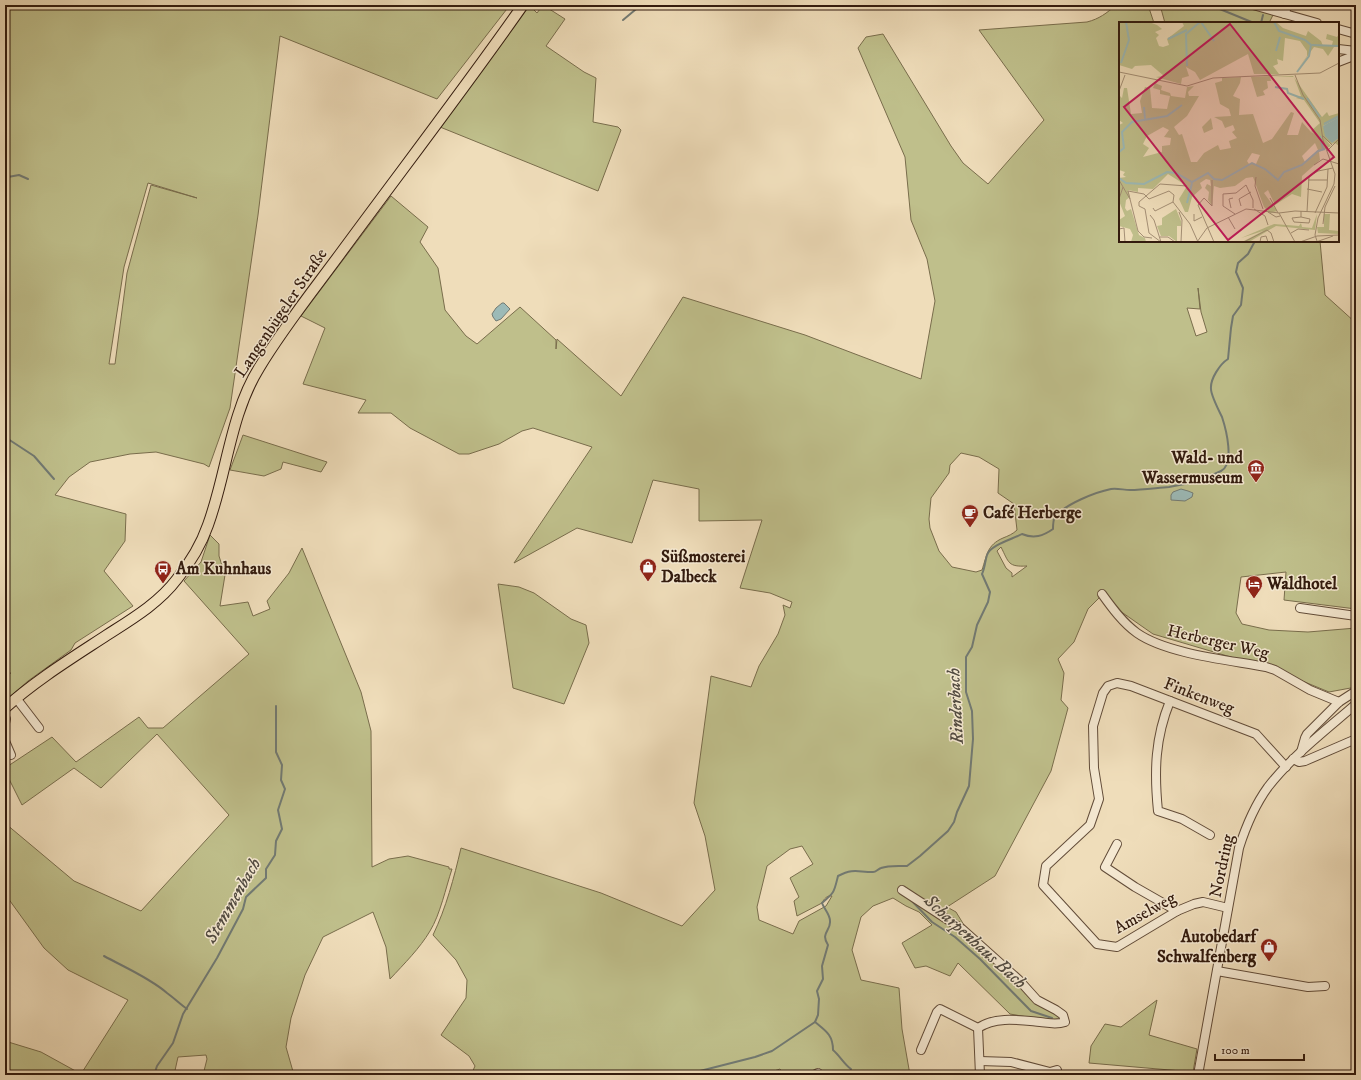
<svg xmlns="http://www.w3.org/2000/svg" width="1361" height="1080" font-family="'IM FELL DW Pica',serif">
	<style>
		.green { fill: #bfbf8b; stroke: #796d4c; fill-rule: evenodd }
		.water { fill: #9cbab7; stroke: #727a73 }
		.lines { fill: none; stroke-linecap: round; stroke-linejoin: round }
		.stream { stroke: #727a73; stroke-width: 2 }
		.minor-casing { stroke: #624c39; stroke-width: 10 }
		.major-casing { stroke: #331b0e; stroke-width: 12 }
		.minor { stroke: #f5e9d2; stroke-width: 8 }
		.major { stroke: #efddba; stroke-width: 10 }
		.labels { text-anchor: middle; dominant-baseline: central; stroke-width: 3; stroke-linejoin: round; paint-order: stroke }
		.street-label { font-size: 17px; fill: #331b0e; stroke: #f5e9d2 }
		.poi-label { font-size: 17px; font-weight: bold; fill: #331b0e; stroke: #f5e9d2; text-anchor: start }
		.water-label { font-size: 18px; font-style: italic; fill: #524b41; stroke: #f5e9d2 }
		.inset-river { fill: none; stroke: #9cbab7; stroke-width: 2 }
		.inset-road { fill: none; stroke: #a48f75; stroke-width: 1 }
		.view { fill: #c2185b; fill-opacity: 0.15; stroke: #c2185b; stroke-width: 2 }
		.inset-edge { fill: none; stroke: #331b0e; stroke-width: 2 }
	</style>
	<rect width="100%" height="100%" fill="#efddba"/>
	<filter id="stains"><feTurbulence type="fractalNoise" baseFrequency=".005" numOctaves="4"/><feColorMatrix values="0 0 0 0 .2 0 0 0 0 .09 0 0 0 0 .02 0 0 0 .5 -.17"/></filter>
	<radialGradient id="worn" r=".72"><stop offset=".6" stop-color="#630" stop-opacity="0"/><stop offset="1" stop-color="#630" stop-opacity=".3"/></radialGradient>
	<!-- green -->
	<g class="green">
		<path d="M 5,5 L 510,5 L 437,99 L 280,36 L 258,215 L 230,408 L 209,467 L 204,464 L 156,452 L 130,454 L 90,462 L 69,477 L 55,495 L 126,514 L 125,541 L 104,571 L 133,606 L 75,643 L 71,650 L 28,681 L 5,701 L 5,676 L 11,673 L 5,674 ZM 148,183 L 197,198 L 151,185 L 127,273 L 115,364 L 109,364 L 124,267 Z"/>
		<polygon points="526,5 529,5 537,13 543,5 565,19 546,46 584,72 596,78 593,122 618,127 621,130 598,191 440,127"/>
		<path d="M 1116,5 L 1148,5 L 1154,23 L 1120,23 L 1120,241 L 1320,241 L 1325,295 L 1356,323 L 1356,609 L 1284,600 L 1286,572 L 1241,577 L 1236,613 L 1242,624 L 1269,630 L 1308,632 L 1356,628 L 1356,687 L 1329,692 L 1278,671 L 1153,634 L 1100,597 L 1088,609 L 1074,642 L 1058,659 L 1064,673 L 1061,700 L 1068,708 L 1051,771 L 995,876 L 947,907 L 956,912 L 964,925 L 984,948 L 1037,1000 L 1063,1016 L 1056,1022 L 1010,1014 L 958,963 L 950,976 L 926,966 L 915,968 L 902,943 L 932,925 L 919,912 L 906,906 L 893,898 L 873,906 L 861,917 L 852,950 L 861,980 L 899,988 L 902,1029 L 910,1075 L 818,1075 L 816,1071 L 806,1075 L 784,1075 L 780,1069 L 762,1075 L 471,1075 L 475,1066 L 469,1056 L 441,1035 L 466,998 L 467,980 L 456,960 L 433,935 C 446,908 454,878 461,848 L 601,893 L 682,926 L 715,890 L 705,836 L 694,803 L 711,676 L 751,687 L 759,666 L 778,634 L 785,615 L 783,605 L 790,608 L 792,602 L 770,593 L 740,588 L 762,520 L 699,521 L 699,489 L 653,480 L 632,543 L 577,528 L 514,563 L 592,447 L 533,428 L 522,431 L 499,444 L 469,454 L 459,454 L 410,428 L 391,413 L 358,413 L 366,400 L 303,384 L 325,328 L 301,316 L 391,196 L 428,227 L 420,242 L 438,268 L 445,310 L 466,336 L 477,344 L 520,307 L 556,340 L 556,349 L 557,339 L 621,396 L 683,297 L 805,335 L 921,379 L 935,301 L 927,259 L 911,220 L 905,157 L 858,48 L 866,37 L 883,34 L 951,146 L 963,163 L 988,184 L 1044,120 L 979,30 L 1087,22 C 1099,19 1107,13 1116,5 ZM 1198,288 L 1201,312 L 1207,332 L 1196,336 L 1187,308 L 1200,309 ZM 961,453 L 979,457 L 999,469 L 998,493 L 1014,504 L 1017,530 C 1013,534 1008,536 1003,538 C 987,545 987,555 982,570 L 976,572 L 952,567 L 939,551 L 930,528 L 929,519 L 931,498 L 949,473 L 950,465 ZM 1001,547 C 1009,563 1008,567 1027,566 L 1012,577 L 1012,573 L 1006,568 L 997,551 ZM 802,846 L 813,864 L 790,878 L 799,897 L 794,901 L 797,916 L 822,903 C 824,899 827,895 832,896 L 826,906 L 799,921 L 793,934 L 759,920 L 757,907 L 767,866 L 790,849 Z"/>
		<polygon points="1160,5 1278,5 1269,23 1165,23"/>
		<polygon points="243,435 327,462 321,472 283,462 281,469 264,476 230,470"/>
		<path d="M 210,535 L 219,544 L 219,556 L 225,575 L 220,606 L 248,602 L 253,616 L 270,609 L 267,601 L 289,573 L 302,548 L 361,692 L 371,731 L 372,867 L 389,859 L 408,856 L 449,867 L 449,869 L 452,869 C 446,887 440,915 430,931 C 420,948 404,964 390,979 L 386,947 L 373,912 L 323,937 L 305,975 L 291,1018 L 286,1047 L 294,1075 L 203,1075 L 207,1059 L 206,1055 L 178,1057 L 174,1075 L 5,1075 L 5,1041 L 41,1052 L 81,1074 L 128,1000 L 68,970 L 44,948 L 5,894 L 5,826 L 6,824 L 74,881 L 141,911 L 229,815 L 157,734 L 101,788 L 74,768 L 22,805 L 5,771 L 5,768 L 52,737 L 76,762 L 139,717 L 148,728 L 163,728 L 249,654 L 184,581 L 201,562 Z"/>
		<polygon points="498,584 519,587 534,593 571,619 586,625 589,643 564,704 513,688"/>
		<polygon points="1157,1000 1149,1035 1197,1049 1193,1072 1089,1063 1091,1046 1105,1024 1121,1027"/>
	</g>
	<!-- water -->
	<g class="water">
		<polygon points="502,303 504,303 510,309 501,319 496,321 493,317 492,314 496,308"/>
		<polygon points="1181,489 1188,491 1193,493 1192,497 1185,501 1171,500 1171,495 1173,492"/>
	</g>
	<g class="lines">
		<!-- stream -->
		<g class="stream">
			<polyline points="1210,5 1254,23"/>
			<polyline points="623,20 641,5"/>
			<polyline points="1261,23 1263,15"/>
			<polyline points="5,176 8,177 19,175 28,179"/>
			<polyline points="5,437 34,456 54,479"/>
			<polyline points="909,898 932,922 955,937 980,959 1031,1011 1052,1018"/>
			<path d="M 104,956 C 124,967 150,978 167,993 C 174,998 180,1004 187,1009"/>
			<path d="M 815,1022 C 826,1031 833,1035 833,1050 C 840,1056 844,1064 851,1069 L 849,1075"/>
			<polyline points="154,1075 157,1066 173,1043 183,1014 217,958 243,909 246,897 266,878 266,869 275,855 276,841 282,829 278,810 285,789 281,780 282,765 276,752 276,706"/>
			<path d="M 690,1075 L 696,1072 L 755,1057 L 772,1051 L 815,1022 L 818,1015 L 819,999 L 817,991 L 823,979 L 822,966 L 828,945 C 820,933 831,931 830,921 C 830,914 824,909 822,903 C 835,892 834,892 838,876 C 854,868 857,872 873,872 C 876,872 878,869 881,868 C 889,865 898,866 907,866 L 920,856 L 948,831 L 954,822 L 957,812 L 969,786 L 973,739 L 972,711 L 966,692 L 966,657 L 972,647 L 977,625 L 988,602 L 990,592 L 982,574 C 985,568 985,561 987,555 C 990,545 1013,539 1022,534 C 1034,539 1043,536 1053,529 C 1053,525 1053,520 1055,517 C 1065,504 1096,492 1111,489 C 1117,488 1124,490 1130,490 C 1142,490 1156,488 1169,487 C 1187,484 1204,480 1221,471 C 1235,464 1226,429 1222,417 C 1219,411 1211,395 1211,389 C 1210,379 1220,364 1228,359 L 1231,328 L 1233,316 L 1241,305 L 1243,288 L 1236,272 L 1238,263 L 1248,254 L 1255,241"/>
		</g>
		<!-- minor casing -->
		<g class="minor-casing">
			<g id="minor">
				<polyline points="1253,5 1317,23"/>
				<polyline points="1285,14 1287,5"/>
				<polyline points="1338,29 1356,34"/>
				<polyline points="1338,49 1356,51"/>
				<polyline points="1338,62 1356,55"/>
				<path d="M 1102,594 C 1112,608 1123,623 1137,633 C 1167,654 1229,660 1266,667 L 1275,670 L 1310,690 L 1339,702"/>
				<polyline points="1300,608 1356,616"/>
				<polyline points="16,698 39,728"/>
				<path d="M 1170,701 C 1155,738 1154,771 1158,811 L 1182,819 L 1210,835"/>
				<polyline points="5,717 6,719 5,723"/>
				<polyline points="5,741 11,755"/>
				<polyline points="1301,752 1305,738 1307,734 1339,702 1356,691"/>
				<polyline points="1293,759 1299,762 1305,761 1356,739"/>
				<polyline points="1117,844 1105,867 1135,887 1177,911"/>
				<path d="M 902,890 L 962,929 L 1019,980 L 1037,1000 L 1056,1010 L 1063,1015 L 1065,1022 C 1056,1025 1049,1023 1040,1022 C 1019,1020 996,1016 978,1028 L 980,1075"/>
				<polyline points="1228,908 1203,902 1194,904 1177,911 1117,947 1097,944 1043,885 1046,866 1090,825 1099,799 1094,768 1093,726 1103,693 1108,686 1117,683 1131,686 1256,734 1286,767"/>
				<polyline points="1217,971 1308,987 1325,986"/>
				<polyline points="921,1050 937,1012 940,1009 978,1028"/>
				<polyline points="980,1061 1011,1062 1050,1072 1057,1070"/>
				<polyline points="814,1075 818,1073"/>
				<path d="M 1198,1075 L 1239,848 C 1246,826 1255,805 1268,787 C 1293,755 1326,730 1356,704"/>
			</g>
		</g>
		<!-- major casing -->
		<g class="major-casing">
			<path id="major" d="M 5,708 C 36,680 72,658 107,635 C 132,619 159,603 177,579 C 190,563 201,545 208,525 C 227,473 230,415 259,368 C 283,328 312,292 340,254 C 401,171 464,89 523,5"/>
		</g>
		<!-- minor -->
		<use href="#minor" class="minor"/>
		<!-- major -->
		<use href="#major" class="major"/>
	</g>
	<!-- icons -->
	<defs>
		<g id="museum-pin" transform="scale(0.9)"><path d="M0 17L-7.5 6A9.5 9.5 0 1 1 7.5 6Z" fill="#8f2418" stroke="#f5e9d2"/><path d="M0-6L6-3V-2H-6V-3ZM-5-1h2V3h-2ZM-1-1h2V3h-2ZM3-1h2V3H3ZM-6 4H6V6H-6Z" fill="#fff"/></g>
		<g id="cafe-pin" transform="scale(0.9)"><path d="M0 17L-7.5 6A9.5 9.5 0 1 1 7.5 6Z" fill="#8f2418" stroke="#f5e9d2"/><path d="M-5.5-4.5H6V0H3Q3 3.5 0 3.5H-2.5Q-5.5 3.5-5.5 0ZM3-3.2v2h1.7v-2ZM-6 4.5H4V6H-6Z" fill="#fff"/></g>
		<g id="shop-pin" transform="scale(0.9)"><path d="M0 17L-7.5 6A9.5 9.5 0 1 1 7.5 6Z" fill="#8f2418" stroke="#f5e9d2"/><path d="M-5-2.5h2.3a2.7 3.5 0 0 1 5.4 0H5L5.5 6h-11ZM-1.5-2.5h3a1.5 2.3 0 0 0-3 0Z" fill="#fff"/></g>
		<g id="bus-pin" transform="scale(0.9)"><path d="M0 17L-7.5 6A9.5 9.5 0 1 1 7.5 6Z" fill="#8f2418" stroke="#f5e9d2"/><path d="M-5-6H5V4H4V6H2V4H-2V6H-4V4H-5ZM-3.5-4V0h7V-4ZM-3.5 1.2v1.5H-2V1.2ZM2 1.2v1.5H3.5V1.2Z" fill="#fff"/></g>
		<g id="hotel-pin" transform="scale(0.9)"><path d="M0 17L-7.5 6A9.5 9.5 0 1 1 7.5 6Z" fill="#8f2418" stroke="#f5e9d2"/><path d="M-6-4.5h1.5V1H6V5H4.5V3h-9V5H-6ZM-4 0a1.8 1.8 0 1 1 3.6 0ZM.5 0V-2.5h3Q6-2.5 6 0Z" fill="#fff"/></g>
	</defs>
	<g fill-rule="evenodd">
		<use href="#museum-pin" x="1256" y="468"/>
		<use href="#cafe-pin" x="970" y="513"/>
		<use href="#shop-pin" x="648" y="567"/>
		<use href="#bus-pin" x="163" y="569"/>
		<use href="#hotel-pin" x="1254" y="584"/>
		<use href="#shop-pin" x="1269" y="947"/>
	</g>
	<g class="labels">
		<!-- street labels -->
		<g class="street-label">
			<text transform="translate(281 313) rotate(-56)">Langenbügeler Straße</text>
			<text transform="translate(1218 642) rotate(13)">Herberger Weg</text>
			<text transform="translate(1199 696) rotate(21)">Finkenweg</text>
			<text transform="translate(1222 866) rotate(-78)">Nordring</text>
			<text transform="translate(1145 913) rotate(-29)">Amselweg</text>
		</g>
		<!-- poi labels -->
		<g class="poi-label">
			<text x="1243" y="458" text-anchor="end">Wald- und<tspan x="1243" dy="20">Wassermuseum</tspan></text>
			<text x="983" y="513">Café Herberge</text>
			<text x="661" y="557">Süßmosterei<tspan x="661" dy="20">Dalbeck</tspan></text>
			<text x="176" y="569">Am Kuhnhaus</text>
			<text x="1267" y="584">Waldhotel</text>
			<text x="1256" y="937" text-anchor="end">Autobedarf<tspan x="1256" dy="20">Schwalfenberg</tspan></text>
		</g>
		<!-- water labels -->
		<g class="water-label">
			<text transform="translate(956 706) rotate(-93)">Rinderbach</text>
			<text transform="translate(233 901) rotate(-60)">Stemmenbach</text>
			<text transform="translate(975 942) rotate(42)">Scharpenhaus Bach</text>
		</g>
	</g>
	<!-- overview -->
	<g transform="translate(1119 22)">
		<rect width="220" height="220" fill="#efddba"/>
		<path d="M 0,0 L 30,0 L 38,3 L 43,7 L 36,10 L 40,13 L 37,16 L 40,24 L 44,25 L 50,23 L 48,17 L 65,4 L 63,0 L 157,0 L 164,6 L 187,14 L 189,9 L 202,19 L 204,24 L 213,23 L 214,19 L 207,17 L 208,12 L 218,15 L 220,12 L 220,25 L 215,25 L 209,34 L 204,27 L 195,25 L 177,50 L 188,34 L 188,29 L 181,19 L 166,16 L 164,39 L 158,37 L 159,42 L 154,44 L 160,52 L 135,52 L 129,32 L 81,58 L 76,50 L 67,45 L 70,54 L 63,56 L 62,62 L 37,55 L 45,54 L 32,43 L 16,44 L 13,47 L 0,43 ZM 151,54 L 152,59 L 148,59 L 149,66 L 144,69 L 146,73 L 138,75 L 132,55 ZM 174,54 L 203,95 L 208,90 L 210,94 L 220,91 L 220,95 L 204,104 L 213,121 L 220,116 L 220,124 L 216,121 L 212,122 L 207,118 L 212,124 L 200,130 L 201,138 L 183,154 L 182,175 L 173,172 L 156,183 L 149,168 L 145,171 L 158,189 L 151,191 L 145,185 L 134,155 L 127,156 L 116,164 L 101,166 L 95,164 L 93,184 L 89,178 L 90,170 L 86,166 L 88,162 L 92,164 L 91,158 L 87,157 L 81,161 L 83,166 L 73,175 L 69,190 L 66,190 L 60,177 L 68,164 L 49,152 L 34,167 L 19,166 L 19,170 L 9,168 L 11,175 L 7,178 L 6,186 L 8,189 L 12,187 L 20,213 L 26,216 L 27,220 L 12,220 L 14,213 L 11,207 L 0,204 L 0,198 L 6,194 L 0,179 L 0,156 L 7,155 L 4,153 L 6,150 L 0,148 L 0,103 L 4,101 L 0,98 L 0,73 L 3,76 L 5,66 L 8,66 L 12,92 L 23,91 L 21,79 L 26,65 L 31,66 L 33,86 L 48,87 L 51,74 L 41,72 L 41,68 L 34,66 L 36,61 L 43,64 L 42,68 L 51,71 L 52,74 L 66,76 L 68,65 L 75,64 L 69,70 L 70,74 L 80,74 L 68,94 L 55,105 L 60,113 L 63,112 L 72,140 L 78,140 L 85,131 L 99,123 L 101,128 L 112,126 L 110,119 L 118,116 L 113,110 L 116,108 L 114,103 L 106,106 L 103,99 L 95,95 L 112,94 L 110,87 L 101,82 L 98,69 L 96,61 L 103,59 L 103,56 L 122,55 L 121,61 L 114,74 L 121,77 L 120,93 L 134,92 L 144,121 L 153,117 L 172,90 L 175,91 L 168,113 L 179,113 L 183,100 L 192,110 L 196,112 L 192,109 L 201,101 L 185,78 L 177,76 L 182,74 L 175,55 L 154,55 ZM 44,105 L 50,108 L 45,115 L 52,116 L 51,123 L 43,124 L 43,130 L 24,135 L 30,126 L 24,122 L 28,114 ZM 196,121 L 199,128 L 186,140 L 183,134 ZM 133,131 L 141,133 L 137,142 L 130,142 L 128,139 ZM 92,96 L 94,107 L 85,111 L 83,105 ZM 57,187 L 62,199 L 62,204 L 58,204 L 58,220 L 50,214 L 42,214 L 38,204 L 43,203 L 43,196 ZM 198,192 L 196,208 L 157,204 L 130,220 L 123,220 L 144,209 L 122,216 L 155,202 L 180,204 L 182,201 L 183,205 L 193,206 ZM 205,192 L 211,192 L 210,208 L 220,209 L 220,212 L 199,211 L 198,205 L 205,205 Z" fill="#bfbf8b" fill-rule="evenodd"/>
		<path d="M 220,95 L 220,116 L 213,121 L 206,114 L 204,104 Z" fill="#9cbab7"/>
		<path class="inset-river" d="M 82,0 L 95,19M 155,0 L 160,9 L 186,18 L 192,23 L 190,34 L 178,50M 49,17 L 68,8M 193,23 L 220,24M 157,29 L 161,15M 2,41 L 10,18 L 7,0M 68,44 L 67,12 L 81,0M 156,65 L 168,67 L 169,71 L 185,77M 188,76 L 201,95M 25,85 L 26,97M 205,102 L 220,94M 201,114 L 204,127M 0,130 L 5,126 L 3,110 L 13,100 L 48,94 L 63,83M 0,156 L 7,161 L 25,162 L 48,150 L 57,151 L 73,160 L 89,151 L 95,157 L 103,158 L 133,141 L 146,147 L 159,158 L 165,150 L 183,143 L 199,129 L 206,127M 68,181 L 73,161"/>
		<path class="inset-road" d="M 0,50 L 68,64 L 94,56 L 201,51 L 220,41M 176,53 L 184,73 L 201,98 L 204,118 L 216,152 L 215,162 L 199,196 L 196,213 L 198,219M 0,69 L 6,53M 203,113 L 213,123M 208,129 L 220,117M 195,143 L 204,137 L 220,142M 137,155 L 136,164 L 144,187M 0,158 L 11,177M 93,158 L 93,184 L 85,176 L 79,183 L 95,220M 189,158 L 208,158M 188,167 L 203,170M 151,176 L 159,191M 0,177 L 4,165M 54,180 L 71,202 L 79,220M 122,184 L 120,177 L 132,170M 34,186 L 36,189 L 54,180M 112,186 L 110,177 L 114,176M 135,187 L 146,194 L 149,203M 182,189 L 182,195 L 191,197 L 190,201 L 175,200 L 173,196 L 182,195M 60,190 L 63,198 L 62,220M 149,190 L 157,195 L 161,194M 188,190 L 190,154 L 199,149 L 214,146M 160,191 L 176,220M 196,191 L 208,165 L 209,147M 75,192 L 75,199 L 83,195M 116,192 L 104,184 L 104,172 L 117,171 L 127,163 L 134,178 L 134,186M 31,193 L 35,198 L 42,220M 109,195 L 116,207M 204,202 L 206,185 L 216,164M 0,207 L 5,206 L 6,220M 172,211 L 179,207 L 190,208M 41,215 L 49,215 L 56,220M 33,216 L 25,215 L 19,209 L 9,169 L 25,172 L 30,177 L 50,169 L 55,173 L 54,180M 42,220 L 30,211 L 26,187 L 20,184 L 20,180 L 41,162 L 68,164M 78,220 L 88,206 L 127,187 L 160,191 L 176,189 L 220,191M 125,220 L 148,208 L 152,211 L 155,220M 141,220 L 142,215 L 147,214 L 149,220M 181,220 L 198,214 L 220,213M 197,220 L 214,214"/>
		<path class="view" d="M 111,2 L 215,135 L 109,218 L 5,85 Z"/>
		<rect width="220" height="220" class="inset-edge"/>
	</g>
	<!-- margin -->
	<rect width="1361" height="1080" fill="none" stroke="#efddba" stroke-width="20"/>
	<rect x="6" y="6" width="1349" height="1068" fill="none" stroke="#331b0e" stroke-width="2"/>
	<rect x="10" y="10" width="1341" height="1060" fill="none" stroke="#331b0e"/>
	<!-- scale -->
	<path d="M1215 1054v6h89v-6" fill="none" stroke="#331b0e" stroke-width="2"/>
	<text x="1221" y="1054" font-size="12" fill="#331b0e" stroke="#f5e9d2" stroke-width="3" paint-order="stroke">100 m</text>
	<rect width="100%" height="100%" filter="url(#stains)"/>
	<rect width="100%" height="100%" fill="url(#worn)"/>
</svg>
